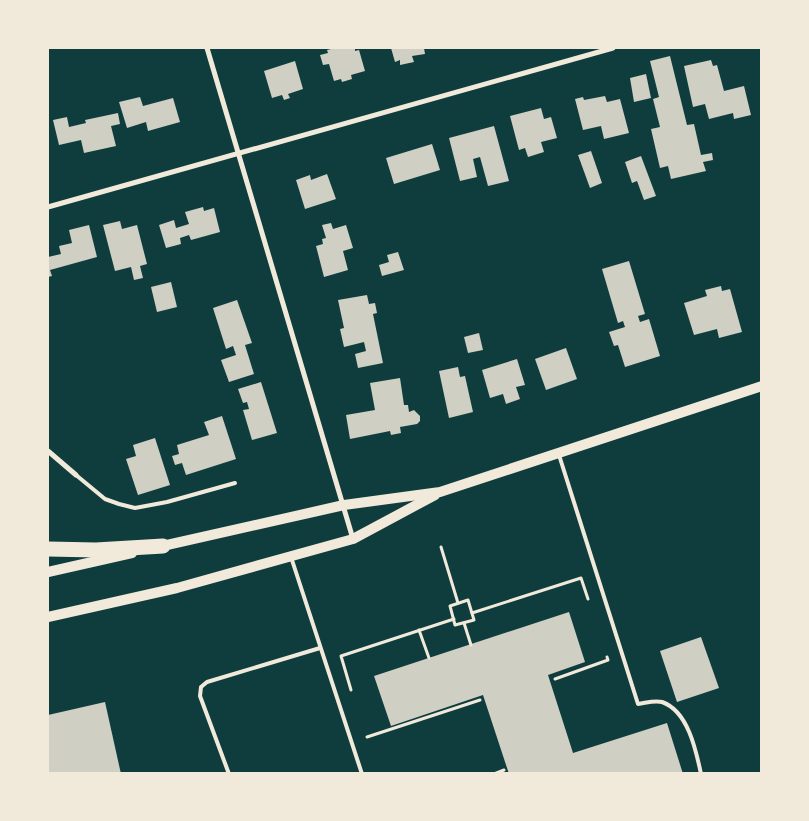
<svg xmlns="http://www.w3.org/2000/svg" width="809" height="821" font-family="'Work Sans',sans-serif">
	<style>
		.building { fill: #cfcfc3 }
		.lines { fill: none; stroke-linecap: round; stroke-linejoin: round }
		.path { stroke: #f1e9da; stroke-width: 3 }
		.service { stroke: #f1e9da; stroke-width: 4 }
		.minor { stroke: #f1e9da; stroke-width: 5 }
		.secondary { stroke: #f1e9da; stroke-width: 10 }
		.motorway { stroke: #f1e9da; stroke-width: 15 }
	</style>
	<rect width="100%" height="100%" fill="#0f3d3e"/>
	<!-- building -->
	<g class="building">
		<polygon points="335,48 355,48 355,51 359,50 365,71 351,75 352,79 342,82 341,79 334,81 329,64 323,65 320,55 328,53 327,50"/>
		<polygon points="391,48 424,48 425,54 412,56 414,62 400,65 400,60 395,62"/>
		<polygon points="670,56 687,125 694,124 701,155 712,153 713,160 703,162 706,171 671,179 668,166 660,168 651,129 660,127 653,99 659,97 650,61"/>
		<polygon points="711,60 713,66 717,65 724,91 744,86 751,115 734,119 733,113 709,119 705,104 693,107 684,66"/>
		<polygon points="295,61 303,89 288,94 290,98 284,100 282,95 272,98 264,71"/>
		<polygon points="646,74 651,98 634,102 630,78"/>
		<polygon points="605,96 607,102 620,99 629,133 604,139 601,126 583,130 575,99 583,97 584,100"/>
		<polygon points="140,97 143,106 173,98 180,122 148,131 146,122 127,128 119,102"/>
		<polygon points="541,108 544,119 551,117 557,138 541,142 544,152 528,157 525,148 519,150 510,116"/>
		<polygon points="118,113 120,124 111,126 116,146 84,153 81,140 59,145 53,120 67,117 69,127 86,123 85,120"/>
		<polygon points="494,126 509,181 488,186 480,157 473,159 477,177 460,181 449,138"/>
		<polygon points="432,144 440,170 394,184 386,158"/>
		<polygon points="591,151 602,183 590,188 578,155"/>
		<polygon points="641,156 656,196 644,200 637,181 632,183 625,162"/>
		<polygon points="327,174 336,199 305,209 296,180 310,175 311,180"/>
		<polygon points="203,207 204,211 214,208 220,232 191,240 189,235 180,238 181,244 166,248 159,225 174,220 176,228 189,224 185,212"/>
		<polygon points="120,221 122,229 137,225 147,264 140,266 143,278 134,280 131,267 115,271 103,225"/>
		<polygon points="331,223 333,229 346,225 353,248 343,251 348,270 324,277 316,246 323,244 322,239 326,238 322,225"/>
		<polygon points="89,225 97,257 50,270 52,276 48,277 48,257 61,254 59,246 72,243 69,230"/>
		<polygon points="398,252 404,270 382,276 379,265 389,262 387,255"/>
		<polygon points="629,261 645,314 638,316 640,322 649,319 660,356 625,367 618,345 614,346 609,332 625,327 623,321 618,323 602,269"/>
		<polygon points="171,282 177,307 157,312 151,287"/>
		<polygon points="721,286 722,291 730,289 742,332 719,338 717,329 694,335 684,303 707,296 705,290"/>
		<polygon points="367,295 369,304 375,303 377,313 373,314 383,363 358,368 355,354 366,351 364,342 344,347 340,329 344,328 338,300"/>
		<polygon points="237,300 252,343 245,345 254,374 229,382 221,360 236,355 233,346 226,349 213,308"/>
		<polygon points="479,333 483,350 468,353 464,337"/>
		<polygon points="566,348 577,379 546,390 535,359"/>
		<polygon points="517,359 525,385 516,387 520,399 506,404 503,394 490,398 482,370"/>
		<polygon points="458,367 460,377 465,376 473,412 449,418 439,371"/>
		<polygon points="400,378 404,405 408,405 409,412 414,410 420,416 420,421 417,424 400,427 401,433 391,435 390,431 350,439 346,415 375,410 370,383"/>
		<polygon points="261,382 277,433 252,440 243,410 249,409 247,402 243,403 238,389"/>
		<polygon points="222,416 236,459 186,475 182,463 175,465 172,456 179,454 177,445 209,435 204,422"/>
		<polygon points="155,438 170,485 138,495 126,459 136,456 133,445"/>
		<polygon points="569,612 585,662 548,675 573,753 667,723 683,774 509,774 483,695 391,726 374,676"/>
		<polygon points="701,637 719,688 677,702 660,651"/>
		<polygon points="105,702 121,774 48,774 48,715"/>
	</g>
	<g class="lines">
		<!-- path -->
		<g class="path">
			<polyline points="441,547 458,603"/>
			<polygon points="468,600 474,620 455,625 450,606"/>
			<polyline points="472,613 581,578 588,599"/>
			<polyline points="464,623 471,645"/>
			<polyline points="419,630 429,658"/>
			<polyline points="555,679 608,660 607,657"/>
			<polyline points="351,690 341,656 454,619"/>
			<polyline points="367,737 480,700"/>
			<polyline points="494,774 504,770"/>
		</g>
		<!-- service -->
		<g class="service">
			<path d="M 559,455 L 638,704 C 646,703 654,700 662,702 C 688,711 696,750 701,774"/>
			<polyline points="76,475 105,499 119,504 135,508 167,502 235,483"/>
			<polyline points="291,557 362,774"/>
			<polyline points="229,774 200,696 201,687 207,682 320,648"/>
		</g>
		<!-- minor -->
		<g class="minor">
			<polyline points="207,48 353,539"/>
			<polyline points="48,207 613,48"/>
			<polyline points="48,451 76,475"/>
		</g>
		<!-- secondary -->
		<g class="secondary">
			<polyline points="158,547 344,505 440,492 762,386"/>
			<polyline points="48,572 132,553"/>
			<polyline points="48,617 177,588 353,539 435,495"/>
		</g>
		<!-- motorway -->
		<polyline class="motorway" points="48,549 96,550 163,546"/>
	</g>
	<!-- border -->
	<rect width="809" height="821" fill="none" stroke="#f1e9da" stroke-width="98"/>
</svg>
